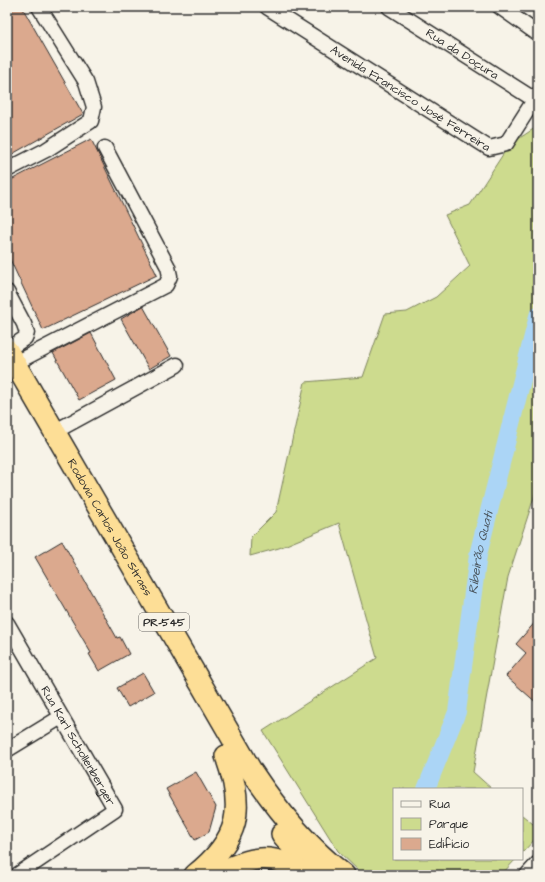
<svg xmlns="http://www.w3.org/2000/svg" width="545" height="882" font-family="'Architects Daughter',sans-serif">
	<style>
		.green { fill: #cddb8e; stroke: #7c835c }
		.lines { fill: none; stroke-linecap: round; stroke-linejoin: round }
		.river { stroke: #abd5f6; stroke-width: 18 }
		.building { fill: #dba98e; stroke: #2b2b2b }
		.minor-casing { stroke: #2b2b2b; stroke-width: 17 }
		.highway-casing { stroke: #2b2b2b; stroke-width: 24 }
		.minor { stroke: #f7f3e8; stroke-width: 14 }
		.highway { stroke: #fdde96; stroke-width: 21 }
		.labels { text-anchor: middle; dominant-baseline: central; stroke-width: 3; stroke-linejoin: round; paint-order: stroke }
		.shield { fill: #f7f3e8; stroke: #686764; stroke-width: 1 }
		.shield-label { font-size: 11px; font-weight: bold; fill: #2b2b2b }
		.street-label { font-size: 12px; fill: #2b2b2b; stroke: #f7f3e8 }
		.water-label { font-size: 13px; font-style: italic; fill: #4b565e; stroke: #f7f3e8 }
	</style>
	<rect width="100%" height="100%" fill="#f7f3e8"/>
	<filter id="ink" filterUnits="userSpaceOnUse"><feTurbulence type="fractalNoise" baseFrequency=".025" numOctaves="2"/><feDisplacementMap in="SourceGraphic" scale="8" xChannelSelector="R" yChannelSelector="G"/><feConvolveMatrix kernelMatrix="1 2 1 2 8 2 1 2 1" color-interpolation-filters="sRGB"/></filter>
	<g filter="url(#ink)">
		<!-- green -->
		<g class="green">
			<polygon points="538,126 538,485 508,577 473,772 492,789 394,789 394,859 516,859 501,875 367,875 360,872 338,851 263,731 377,658 339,523 279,548 250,556 251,537 276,512 305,382 363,377 385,314 407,312 436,297 470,266 445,215 470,205 509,145"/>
			<polygon points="522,815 538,828 538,836 522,853"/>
		</g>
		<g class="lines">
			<!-- river -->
			<path class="river" id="s1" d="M 426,789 L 457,712 L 478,555 L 538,316"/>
		</g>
		<!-- building -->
		<g class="building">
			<polygon points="7,7 22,7 83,114 7,157"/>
			<polygon points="91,139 157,275 43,330 7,253 7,182"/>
			<polygon points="143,306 171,356 149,369 121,319"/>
			<polygon points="91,333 116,380 79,400 53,353"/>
			<polygon points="62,541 117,638 120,637 129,654 99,671 89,654 91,653 35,557"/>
			<polygon points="538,619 538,704 506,676 526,653 516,644"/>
			<polygon points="143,673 154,692 128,707 117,688"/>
			<polygon points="196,772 216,807 209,832 195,840 166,789"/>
		</g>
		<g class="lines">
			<!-- minor casing -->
			<g class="minor-casing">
				<g id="minor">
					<path id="s2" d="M 267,7 L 489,148 L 506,144 L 538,94"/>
					<path id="s3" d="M 389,7 L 535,100"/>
					<polyline points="500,7 538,34"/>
					<polyline points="7,170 46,150 91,121 94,107 86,82 39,7"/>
					<polyline points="7,292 24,324 27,333 25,338 7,350"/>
					<polyline points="15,363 166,285 170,276 168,267 105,148"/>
					<polyline points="54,432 177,365"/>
					<path id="s4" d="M 7,623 L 115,809 L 17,875"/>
					<polyline points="7,750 61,717"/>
					<polyline points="527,875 538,863"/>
				</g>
			</g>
			<!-- highway casing -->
			<g class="highway-casing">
				<g id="highway">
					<path id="s5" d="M 7,350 L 252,772 C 278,811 307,846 344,875"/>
					<polyline points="282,834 316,875"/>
					<path d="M 195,875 C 240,839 245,809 226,756"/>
					<path d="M 215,875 C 249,857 273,850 305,875"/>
				</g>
			</g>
			<!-- minor -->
			<use href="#minor" class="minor"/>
			<!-- highway -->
			<use href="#highway" class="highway"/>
		</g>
	</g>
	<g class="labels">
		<!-- shield labels -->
		<rect class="shield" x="139" y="613" width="50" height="18" rx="3"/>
		<g class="shield-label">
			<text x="164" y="622">PR-545</text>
		</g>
		<!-- street labels -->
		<g class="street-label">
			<text stroke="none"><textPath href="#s3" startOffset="87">Rua da Doçura</textPath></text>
			<text stroke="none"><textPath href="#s2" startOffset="170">Avenida Francisco José Ferreira</textPath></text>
			<text stroke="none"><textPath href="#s5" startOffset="205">Rodovia Carlos João Strass</textPath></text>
			<text stroke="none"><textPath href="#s4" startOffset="142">Rua Karl Schollenberger</textPath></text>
		</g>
		<!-- water labels -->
		<g class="water-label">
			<text stroke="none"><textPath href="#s1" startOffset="244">Ribeirão Quati</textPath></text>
		</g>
	</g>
	<!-- margin -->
	<rect width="545" height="882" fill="none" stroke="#f7f3e8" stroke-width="24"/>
	<rect x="12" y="12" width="521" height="858" fill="none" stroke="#2b2b2b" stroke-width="1.5" filter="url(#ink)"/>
	<!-- legend -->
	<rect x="393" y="788" width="130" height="72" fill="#f7f3e8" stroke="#a5a39c"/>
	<rect x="401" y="801" width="20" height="6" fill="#f7f3e8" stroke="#a5a39c"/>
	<text x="429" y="808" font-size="12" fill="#2b2b2b">Rua</text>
	<rect x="401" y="818" width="20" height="12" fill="#cddb8e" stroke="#a5a39c"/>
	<text x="429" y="828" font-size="12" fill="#2b2b2b">Parque</text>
	<rect x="401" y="838" width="20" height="12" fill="#dba98e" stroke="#a5a39c"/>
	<text x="429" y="848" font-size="12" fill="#2b2b2b">Edifício</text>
</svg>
